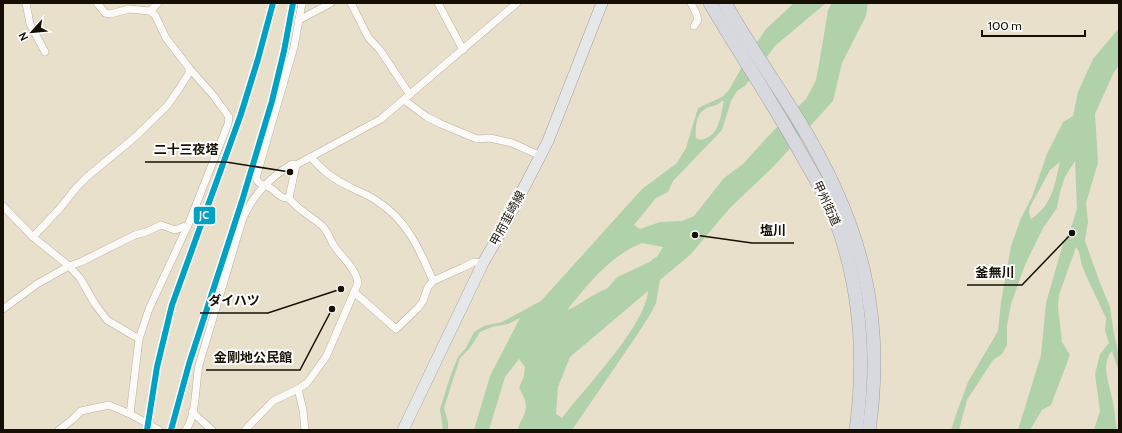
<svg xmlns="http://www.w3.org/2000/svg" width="1122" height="433" font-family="Cabin,'Noto Sans JP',sans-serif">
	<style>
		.water { fill: #b1d1aa; fill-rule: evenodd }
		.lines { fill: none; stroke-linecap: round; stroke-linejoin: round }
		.river { stroke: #b1d1aa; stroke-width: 12 }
		.street-casing { stroke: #b8b1a2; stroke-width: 8 }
		.primary-casing { stroke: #a0a09f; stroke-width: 12 }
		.highway-casing { stroke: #a0a09f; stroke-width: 14 }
		.street { stroke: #fcfaf7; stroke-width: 7 }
		.primary { stroke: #e6e7e8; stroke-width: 11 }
		.highway { stroke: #d7d9df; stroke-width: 13 }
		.rail-1-casing { stroke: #fff; stroke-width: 9 }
		.rail-1 { stroke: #01a1c4; stroke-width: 6 }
		.labels { text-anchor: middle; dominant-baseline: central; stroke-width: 4; stroke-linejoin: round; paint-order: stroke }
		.street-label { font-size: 12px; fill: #150f04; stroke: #fff }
		.leader { fill: none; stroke: #150f04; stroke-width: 1.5 }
		.callout-dot { fill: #150f04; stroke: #fff; stroke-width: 1.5 }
		.callout-label { font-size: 13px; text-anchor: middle; font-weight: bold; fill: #150f04; stroke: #fff; stroke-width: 4; stroke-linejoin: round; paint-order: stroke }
		.line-badge { stroke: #fff; stroke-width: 1.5 }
		.badge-label { font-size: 11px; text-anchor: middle; font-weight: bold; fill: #fff }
	</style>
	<rect width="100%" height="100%" fill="#e9e0cc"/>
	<!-- water -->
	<g class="water">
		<path d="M 794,3 L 826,3 L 775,46 L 745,86 L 737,91 L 731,101 L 722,130 L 673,181 L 668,192 L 656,198 L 634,225 L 640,229 L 660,222 L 682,221 L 694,216 L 724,178 L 743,164 L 772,132 L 806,99 L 816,80 L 822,47 L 826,22 L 828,10 L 832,3 L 868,3 L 866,16 L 842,63 L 833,101 L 774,166 L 730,208 L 690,255 L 660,280 L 656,303 L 651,313 L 637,335 L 572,430 L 518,430 C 519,423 523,419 525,412 C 528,403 523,395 519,388 L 524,376 L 525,367 L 519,359 L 505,377 L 489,430 L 474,430 L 490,376 L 520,318 L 508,324 L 492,327 L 480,332 L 470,348 L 460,358 L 444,408 L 448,422 L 448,430 L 443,430 L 440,409 L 450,377 L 458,357 L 466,348 L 474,332 L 484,326 L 502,322 L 541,301 L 642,189 L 677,163 L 686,148 L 698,108 L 722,97 L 729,90 L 749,54 L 766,29 ZM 722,101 L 724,101 C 720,117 720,137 700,140 L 696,138 C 695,129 696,114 705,109 C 711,105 716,107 722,101 ZM 642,243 L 663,247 C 656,260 640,279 626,284 C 621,286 616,285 611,287 C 605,289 599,292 594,295 C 584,300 577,307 567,310 C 588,284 611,255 642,243 ZM 648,291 C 646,325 584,389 562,418 L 556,414 L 558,387 L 570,357 Z"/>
		<path d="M 1119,28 L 1119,65 L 1113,74 L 1095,114 L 1098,163 L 1086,203 L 1088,222 L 1085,241 L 1100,283 L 1110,307 L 1114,334 L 1119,356 L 1119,372 L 1112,351 C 1100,364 1110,386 1113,402 C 1115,411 1115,421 1117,430 L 1094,430 L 1100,411 L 1095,374 L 1100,354 L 1109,343 L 1105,330 L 1106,318 L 1089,282 L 1082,266 L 1079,252 L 1076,247 L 1059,295 L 1058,307 L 1062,342 L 1070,355 L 1051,405 L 1042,410 L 1030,430 L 1018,430 L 1041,355 L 1046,303 L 1063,244 L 1072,225 L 1077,208 L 1075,161 L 1065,177 L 1060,192 L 1057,208 L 1043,228 L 1025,265 L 1011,304 L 1007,326 L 1007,345 L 1002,354 L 993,360 L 967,400 L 959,430 L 951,430 L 958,409 L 968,382 L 998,331 L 1001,302 L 1011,246 L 1021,218 L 1032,197 L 1047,154 L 1063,122 L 1073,116 L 1078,92 L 1093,59 ZM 1060,162 C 1054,186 1053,204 1031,219 L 1029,212 L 1030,207 L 1050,170 Z"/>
	</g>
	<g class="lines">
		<!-- river -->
		<polyline class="river" points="607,298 621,282 653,267 658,263"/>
		<!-- street casing -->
		<g class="street-casing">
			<g id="street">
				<polyline points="26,3 30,24 45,52"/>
				<polyline points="351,3 368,37 380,50 410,95"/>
				<polyline points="438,3 463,50"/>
				<polyline points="691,3 696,13 698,20 694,26"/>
				<polyline points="150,11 158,3"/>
				<polyline points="299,20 331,3"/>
				<polyline points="404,100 427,117 441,124 477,139 490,138 512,143 541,156"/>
				<path d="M 311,157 C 321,170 335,180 350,187 C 359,192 369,195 377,201 C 407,220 420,250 433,281"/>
				<path d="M 296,165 L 289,198 C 297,209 309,215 320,224 C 327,229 329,237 333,244 C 341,257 356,268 358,283 L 326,357 L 307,383 L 298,389 L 303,410 L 305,430"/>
				<path d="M 289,198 C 281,199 277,193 272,189 C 265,184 260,187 256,178 L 294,47 L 302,3"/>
				<polyline points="3,206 33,237 69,266 80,278 95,304 107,320 139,339 130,414"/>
				<polyline points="33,237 61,207 76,188 88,176 134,138 167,106 179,89 189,73 189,68 166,38 155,15 150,11 129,9 110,14 105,13 97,3"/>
				<polyline points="354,292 396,329 418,308 423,301 428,287 433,281 462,268 474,262 483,263"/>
				<polyline points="3,309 37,284 69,266 81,262 135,235 146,232 161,225 175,230 188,225"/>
				<polyline points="139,339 149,309 188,225 228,124 229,117 213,95 189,68"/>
				<polyline points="192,412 212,430"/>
				<polyline points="59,430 73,419 81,411 109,405 130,414 159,430"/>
				<path d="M 186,430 C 197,413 195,385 199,365 L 242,221 C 251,197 270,177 292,164 L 296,165 L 381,119 L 517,3"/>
				<polyline points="245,430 273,401 298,389"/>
			</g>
		</g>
		<!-- primary casing -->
		<g class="primary-casing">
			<polyline id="primary" points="403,430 483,263 501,232 548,141 602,3"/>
		</g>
		<!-- highway casing -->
		<g class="highway-casing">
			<g id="highway">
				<path d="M 710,3 C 741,56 775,106 804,159 C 817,181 830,205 839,230 C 861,294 865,363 856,430"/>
				<path d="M 725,3 C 748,44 775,82 799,121 C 860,221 886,313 869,430"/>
			</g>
		</g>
		<!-- street -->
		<use href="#street" class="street"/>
		<!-- primary -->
		<use href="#primary" class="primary"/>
		<!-- highway -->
		<use href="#highway" class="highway"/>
		<!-- rail-1 casing -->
		<g class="rail-1-casing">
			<g id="rail-1">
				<polyline points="147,430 157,367 172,305 241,114 258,59 273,3"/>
				<polyline points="171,430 189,364 242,201 272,101 284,51 293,3"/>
			</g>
		</g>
		<!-- rail-1 -->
		<use href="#rail-1" class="rail-1"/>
	</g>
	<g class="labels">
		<!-- street labels -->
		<g class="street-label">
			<text transform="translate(827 203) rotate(65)">甲州街道</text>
			<text transform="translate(507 218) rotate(-62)">甲府韮崎線</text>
		</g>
	</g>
	<!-- callouts -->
	<path class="leader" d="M290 172L226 162H145M695 235L752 243H794M1072 233L1022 285H967M341 289L268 313H200M332 309L300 370H206"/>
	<g class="callout-dot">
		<circle cx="290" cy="172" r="4"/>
		<circle cx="695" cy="235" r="4"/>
		<circle cx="1072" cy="233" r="4"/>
		<circle cx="341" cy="289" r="4"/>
		<circle cx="332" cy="309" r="4"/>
	</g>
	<g class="callout-label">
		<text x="186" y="154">二十三夜塔</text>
		<text x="773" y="235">塩川</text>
		<text x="995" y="277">釜無川</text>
		<text x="234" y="305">ダイハツ</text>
		<text x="253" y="362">金剛地公民館</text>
	</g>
	<rect class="line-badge" x="193" y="206" width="23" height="19" rx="4" fill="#01a1c4"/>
	<g class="badge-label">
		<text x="204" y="219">JC</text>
	</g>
	<!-- border -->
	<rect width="1122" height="433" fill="none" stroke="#150f04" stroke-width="8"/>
	<!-- north arrow -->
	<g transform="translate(32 32) rotate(243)" stroke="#ffffff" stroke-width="3" paint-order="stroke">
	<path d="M0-3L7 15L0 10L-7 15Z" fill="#150f04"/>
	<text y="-6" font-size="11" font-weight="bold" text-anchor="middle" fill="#150f04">N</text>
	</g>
	<!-- scale -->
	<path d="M982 30v6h103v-6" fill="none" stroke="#150f04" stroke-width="2"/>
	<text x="988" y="30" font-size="12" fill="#150f04" stroke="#ffffff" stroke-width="3" paint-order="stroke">100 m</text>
</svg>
